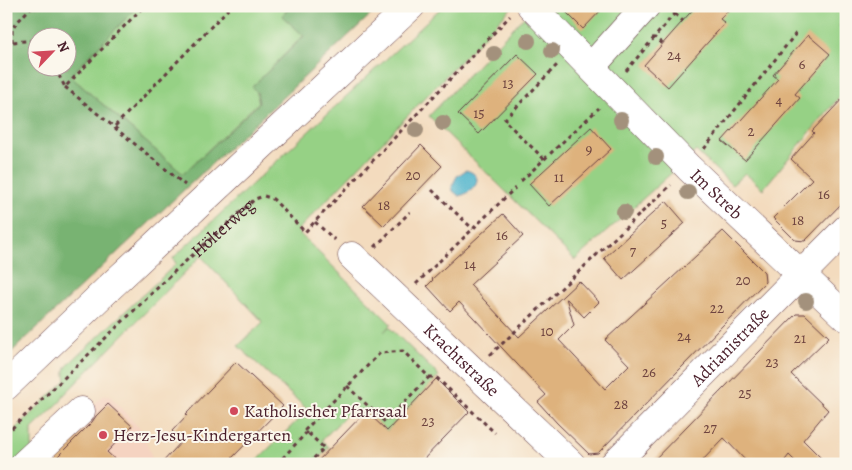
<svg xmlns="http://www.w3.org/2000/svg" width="852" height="470" font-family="Alegreya,serif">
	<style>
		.built { fill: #f5d3c1 }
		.green { fill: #96d185; stroke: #707858 }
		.forest { fill: #78b372; stroke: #61694e; fill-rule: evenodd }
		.water { fill: #4eb3cc; stroke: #4c697c }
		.building { fill: #deb27d }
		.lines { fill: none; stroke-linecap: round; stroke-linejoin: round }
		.minor-casing { stroke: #633b41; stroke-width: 29 }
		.major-casing { stroke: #633b41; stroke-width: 29 }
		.path { stroke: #633b41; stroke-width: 3; stroke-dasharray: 4 4; stroke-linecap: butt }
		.minor { stroke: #fff; stroke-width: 28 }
		.major { stroke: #fff; stroke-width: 28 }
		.tree { fill: #a3917c }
		.poi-dot { fill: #d1495b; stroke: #fbf7ec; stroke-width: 2 }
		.labels { text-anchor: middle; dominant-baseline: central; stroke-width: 4; stroke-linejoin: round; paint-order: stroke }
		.number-label { font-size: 15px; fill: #6f4440 }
		.street-label { font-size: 18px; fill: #4a1f2b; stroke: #fbf7ec }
		.poi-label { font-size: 18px; fill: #4a1f2b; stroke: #fbf7ec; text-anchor: start }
	</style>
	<rect width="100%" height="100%" fill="#fbf7ec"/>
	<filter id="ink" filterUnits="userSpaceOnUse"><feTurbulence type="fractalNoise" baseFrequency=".02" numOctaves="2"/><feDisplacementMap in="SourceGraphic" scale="10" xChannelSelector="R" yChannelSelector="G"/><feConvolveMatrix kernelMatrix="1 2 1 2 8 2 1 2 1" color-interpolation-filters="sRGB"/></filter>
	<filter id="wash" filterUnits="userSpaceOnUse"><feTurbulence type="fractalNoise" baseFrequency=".0096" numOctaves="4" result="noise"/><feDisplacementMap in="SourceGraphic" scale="20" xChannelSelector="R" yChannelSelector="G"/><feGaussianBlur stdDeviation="1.12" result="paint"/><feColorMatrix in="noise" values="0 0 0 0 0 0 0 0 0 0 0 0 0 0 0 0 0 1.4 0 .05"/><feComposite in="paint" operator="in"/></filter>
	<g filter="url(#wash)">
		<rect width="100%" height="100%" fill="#f3dbbe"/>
		<!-- built -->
		<polygon class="built" points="104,395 109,395 140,429 146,441 154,464 39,464 43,453"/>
		<!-- green -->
		<g class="green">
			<polygon points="138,6 291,6 282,16 304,35 252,87 257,92 259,102 183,174 70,76"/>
			<path d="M 443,6 L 513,6 L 297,231 L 391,324 L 384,332 L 389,327 L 439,376 L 387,431 L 366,411 L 360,415 L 353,408 L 322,440 L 329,447 L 314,464 L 253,464 L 308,410 L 238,346 L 263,322 L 201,256 L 63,396 L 61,401 L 32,429 L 32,450 L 18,464 L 6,464 L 6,438 L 66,380 C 63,369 66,367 73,360 L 176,264 L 173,258 Z"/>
			<polygon points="534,6 846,6 846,19 839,26 846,32 846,89 763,189 745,173 732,185 696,151 575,260 429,116"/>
		</g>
		<!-- forest -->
		<path class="forest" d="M 6,6 L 138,6 L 70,76 L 183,174 L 259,103 L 257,92 L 252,87 L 304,36 L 282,16 L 291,6 L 380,6 L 6,357 ZM 38,38 L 68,38 L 68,68 L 38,68 Z"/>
		<!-- water -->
		<path class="water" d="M 466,170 C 487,176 474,193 459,196 L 453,191 L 452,186 L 457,176 Z"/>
		<g id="blocks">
			<!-- building -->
			<g class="building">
				<polygon points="560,6 605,6 583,29"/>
				<polygon points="696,6 732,6 720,19 725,23 668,87 644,65"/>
				<polygon points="808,35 830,54 795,94 800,98 745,160 722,141 778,79 773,75"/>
				<polygon points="517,54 538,74 479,134 458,114"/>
				<polygon points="846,95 846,199 805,241 795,240 773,218 812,179 791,159 814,133 812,131"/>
				<polygon points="591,127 611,149 549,206 529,184"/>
				<polygon points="421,145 442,166 384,226 363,206"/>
				<polygon points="666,201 685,223 623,280 604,258"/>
				<polygon points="503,214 523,236 470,285 519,337 579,281 599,302 584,317 566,298 574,325 559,340 605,389 629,365 605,340 723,231 764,272 765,282 598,453 589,454 557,423 538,402 546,395 459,302 450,311 427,286 433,280 432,279"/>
				<polygon points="796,314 805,314 829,337 791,374 828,410 803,440 827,464 798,464 789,455 782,464 749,464 724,438 699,464 650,464"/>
				<polygon points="236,362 283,406 226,464 161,464 182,441 172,431 187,415 186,414"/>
				<polygon points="436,379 469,412 419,464 315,464 366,411 387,431"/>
				<polygon points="108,404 132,426 107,452 120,464 50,464 92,422 96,416"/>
			</g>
		</g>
	</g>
	<g filter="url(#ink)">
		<use href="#blocks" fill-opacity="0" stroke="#633b41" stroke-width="1"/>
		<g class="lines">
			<!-- minor casing -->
			<g class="minor-casing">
				<g id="minor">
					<path id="s2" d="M 531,6 L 689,168 L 846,317"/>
					<polyline points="591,67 646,6"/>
					<path id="s3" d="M 352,256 L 571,464"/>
					<polyline points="24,464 81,411"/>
					<path id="s4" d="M 614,464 L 846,229"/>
				</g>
			</g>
			<!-- major casing -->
			<g class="major-casing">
				<polyline id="major" points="6,386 111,286 411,6"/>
			</g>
			<!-- path -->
			<g class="path">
				<polyline points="675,14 683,21"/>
				<polyline points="652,38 655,38 663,44"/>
				<polyline points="12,42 12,28 32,6"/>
				<polyline points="6,45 12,42 38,40"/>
				<polyline points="55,68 65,87 144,6"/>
				<polyline points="626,71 681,6"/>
				<polyline points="65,87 185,185"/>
				<polyline points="115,126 231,6"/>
				<polyline points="704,149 797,32"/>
				<polyline points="544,159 504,120 557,65"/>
				<polyline points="521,181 599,108"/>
				<polyline points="432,190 473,229"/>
				<polyline points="315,222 335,240"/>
				<polyline points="375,247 410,212"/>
				<polyline points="416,284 515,188"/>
				<polyline points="490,355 671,185"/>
				<polyline points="347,386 385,422 429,377"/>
				<path id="s1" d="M 6,434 L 176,270 L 255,199 L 264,196 L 273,199 L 305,232 L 510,16"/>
				<polyline points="277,464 307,432"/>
				<polyline points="308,464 324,448 305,430 380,353 403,351 429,377 436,377 495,433"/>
			</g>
			<!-- minor -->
			<use href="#minor" class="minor"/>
			<!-- major -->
			<use href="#major" class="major"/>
		</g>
		<!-- trees -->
		<g class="tree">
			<circle cx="528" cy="41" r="8"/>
			<circle cx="552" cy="51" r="8"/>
			<circle cx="494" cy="54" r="8"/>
			<circle cx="621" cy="120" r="8"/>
			<circle cx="443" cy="123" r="8"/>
			<circle cx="416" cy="130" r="8"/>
			<circle cx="656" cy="157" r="8"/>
			<circle cx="688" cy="192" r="8"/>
			<circle cx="624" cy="212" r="8"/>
			<circle cx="806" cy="301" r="8"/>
		</g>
	</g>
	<!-- markers -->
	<g class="poi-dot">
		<circle cx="234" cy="411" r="5"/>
		<circle cx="103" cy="435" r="5"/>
	</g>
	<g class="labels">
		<!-- number labels -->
		<g class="number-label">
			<text x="674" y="55">24</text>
			<text x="802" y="64">6</text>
			<text x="508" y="83">13</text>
			<text x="779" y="100">4</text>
			<text x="479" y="113">15</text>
			<text x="751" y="131">2</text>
			<text x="589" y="149">9</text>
			<text x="413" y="175">20</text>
			<text x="559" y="177">11</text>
			<text x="824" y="194">16</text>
			<text x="384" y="205">18</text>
			<text x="798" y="220">18</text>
			<text x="664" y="223">5</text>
			<text x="502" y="235">16</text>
			<text x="633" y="251">7</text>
			<text x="470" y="264">14</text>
			<text x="743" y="280">20</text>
			<text x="717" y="308">22</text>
			<text x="547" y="331">10</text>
			<text x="684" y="336">24</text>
			<text x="800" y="338">21</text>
			<text x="772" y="362">23</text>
			<text x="649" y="372">26</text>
			<text x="745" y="393">25</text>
			<text x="621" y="404">28</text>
			<text x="428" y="421">23</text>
			<text x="710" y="428">27</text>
		</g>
		<!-- street labels -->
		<g class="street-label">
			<text stroke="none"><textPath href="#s2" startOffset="264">Im Streb</textPath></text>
			<text stroke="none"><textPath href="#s1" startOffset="299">Hölterweg</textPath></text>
			<text stroke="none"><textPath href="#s4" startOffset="165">Adrianistraße</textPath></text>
			<text stroke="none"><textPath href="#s3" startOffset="151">Krachtstraße</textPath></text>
		</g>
		<!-- poi labels -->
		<g class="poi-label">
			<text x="244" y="411">Katholischer Pfarrsaal</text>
			<text x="113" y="435">Herz-Jesu-Kindergarten</text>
		</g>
	</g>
	<!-- margin -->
	<rect width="852" height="470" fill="none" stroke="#fbf7ec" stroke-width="25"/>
	<!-- north arrow -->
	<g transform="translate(52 52) rotate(65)"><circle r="24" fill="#fbf7ec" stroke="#b4a19f"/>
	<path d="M0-4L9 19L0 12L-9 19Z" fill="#d1495b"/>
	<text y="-8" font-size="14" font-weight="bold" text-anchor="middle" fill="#4a1f2b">N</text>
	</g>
</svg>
